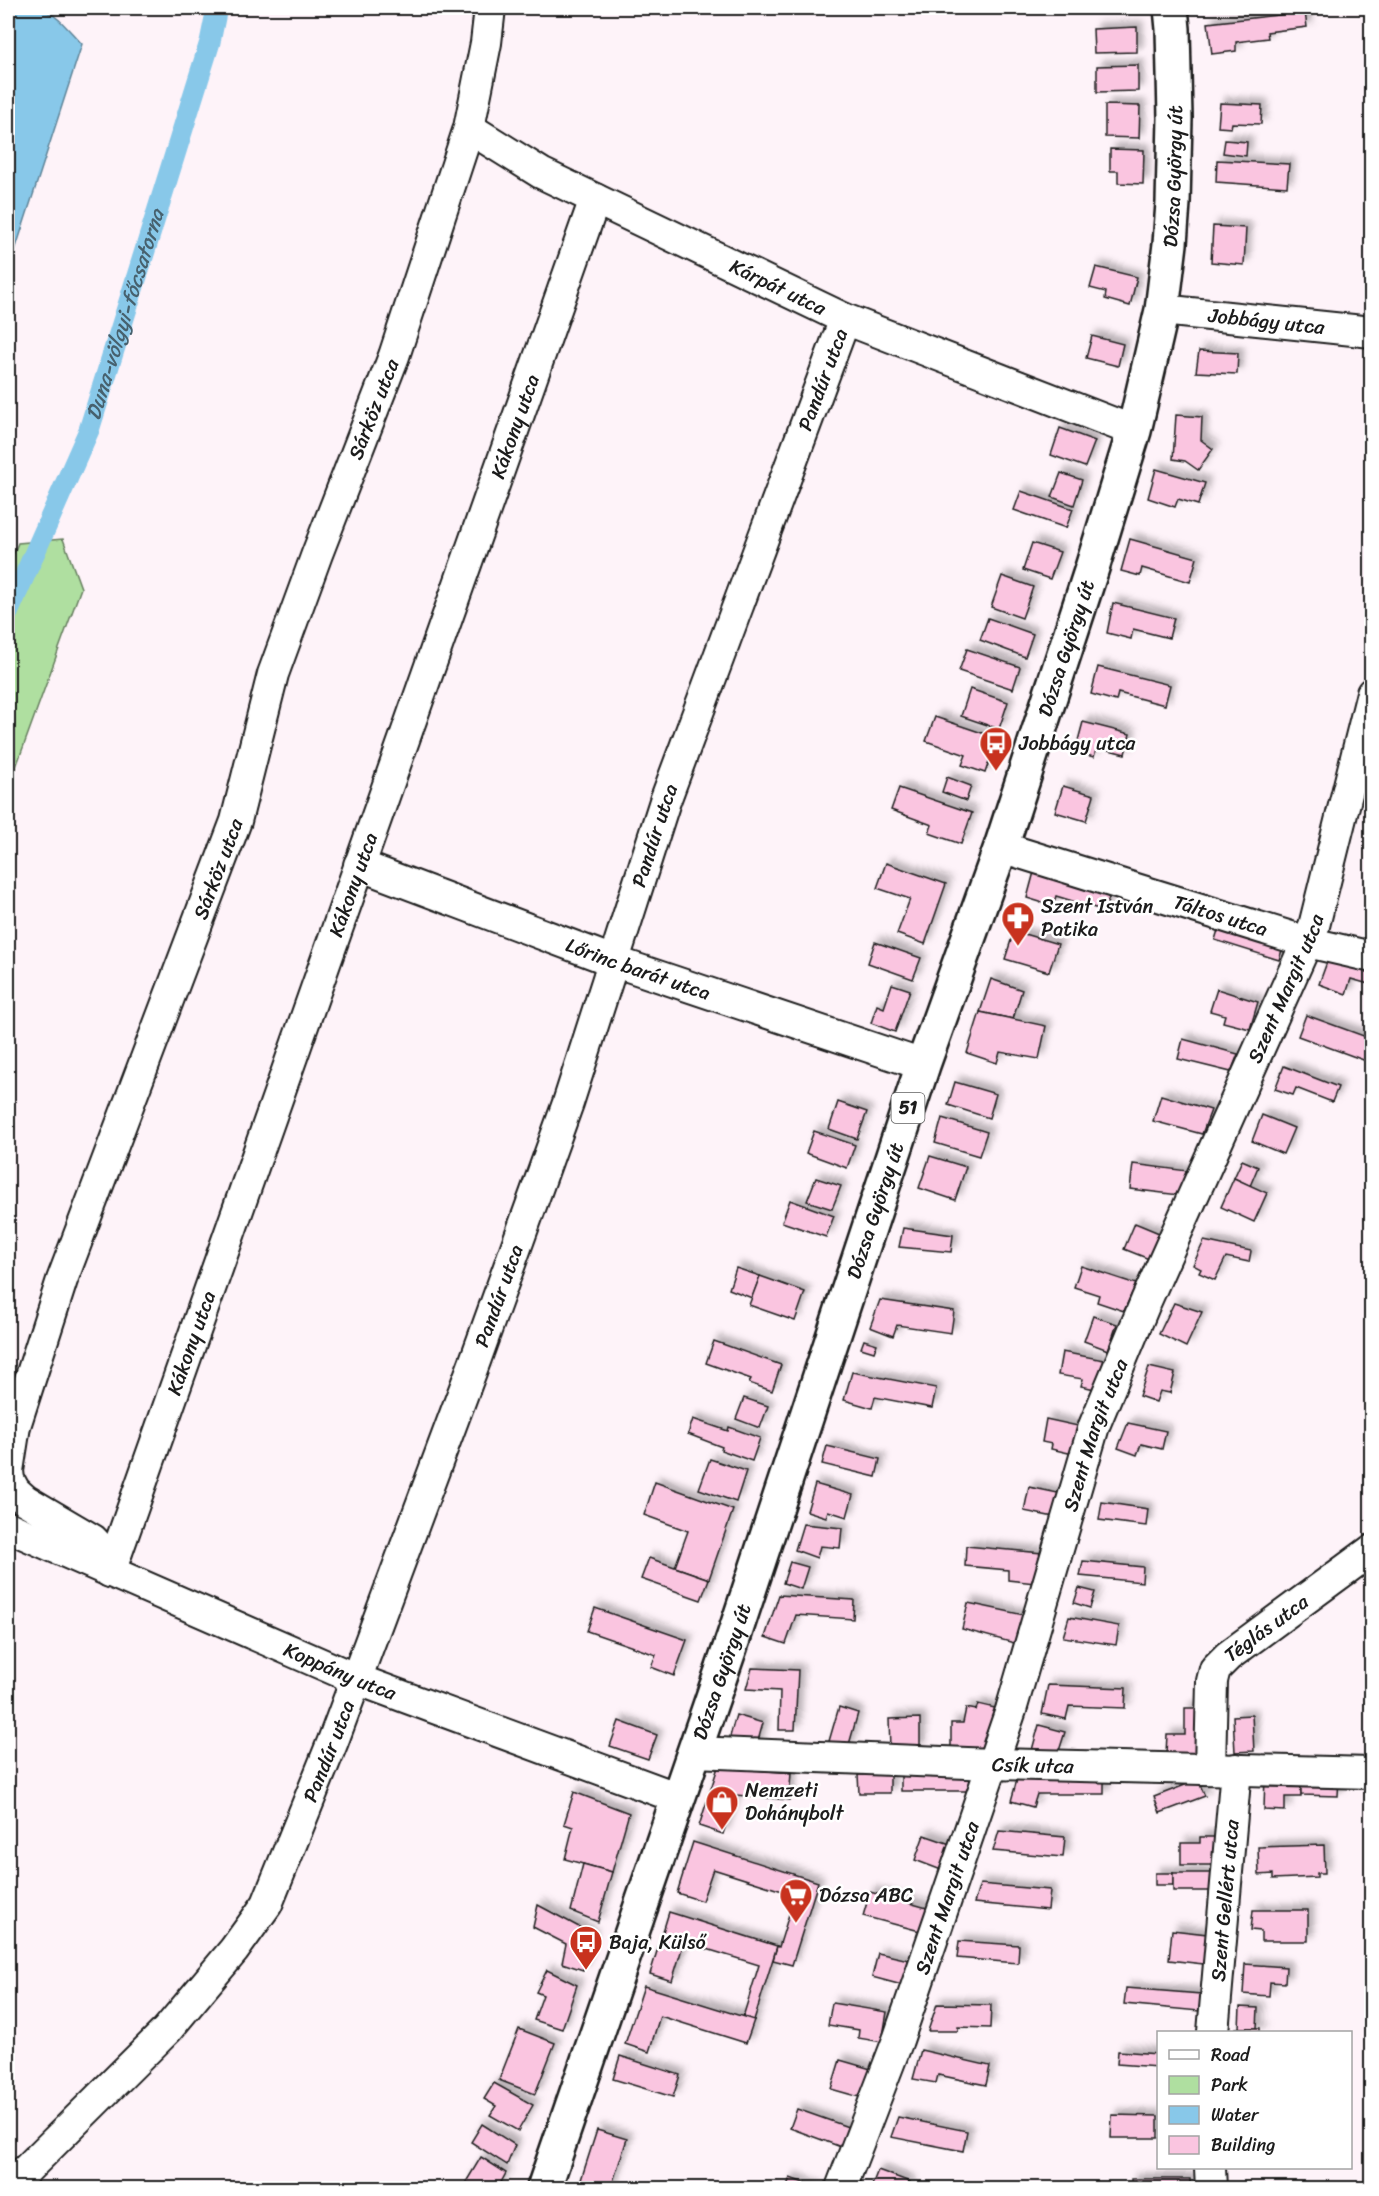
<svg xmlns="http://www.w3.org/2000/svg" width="1379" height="2196" font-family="Sriracha,sans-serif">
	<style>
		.green { fill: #afdfa0; stroke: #667e5e; stroke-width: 1.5 }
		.water { fill: #88c8e9; stroke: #5d8397; stroke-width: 1.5 }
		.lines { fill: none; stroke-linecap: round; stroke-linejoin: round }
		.canal { stroke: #88c8e9; stroke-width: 21 }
		.building { fill: #fac5e0; stroke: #1c1c1c; stroke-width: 1.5; filter: url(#shadow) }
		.minor-casing { stroke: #1c1c1c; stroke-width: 34 }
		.major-casing { stroke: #1c1c1c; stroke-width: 38 }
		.minor { stroke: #fff; stroke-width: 30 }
		.major { stroke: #fff; stroke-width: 33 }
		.labels { text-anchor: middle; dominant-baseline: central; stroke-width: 5; stroke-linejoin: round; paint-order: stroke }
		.shield { fill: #fff; stroke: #606060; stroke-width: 1.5 }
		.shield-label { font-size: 18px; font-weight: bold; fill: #1c1c1c }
		.street-label { font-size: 20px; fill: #1c1c1c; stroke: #fff }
		.poi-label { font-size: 20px; fill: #1c1c1c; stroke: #fff; text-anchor: start }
		.water-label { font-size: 21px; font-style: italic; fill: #47616e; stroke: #fff }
	</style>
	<defs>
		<filter id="shadow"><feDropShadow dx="5.5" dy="-5.5" stdDeviation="3" flood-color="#0004"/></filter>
	</defs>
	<rect width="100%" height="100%" fill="#fef3f9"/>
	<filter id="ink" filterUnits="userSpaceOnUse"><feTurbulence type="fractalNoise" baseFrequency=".0167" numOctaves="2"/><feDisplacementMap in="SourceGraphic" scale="12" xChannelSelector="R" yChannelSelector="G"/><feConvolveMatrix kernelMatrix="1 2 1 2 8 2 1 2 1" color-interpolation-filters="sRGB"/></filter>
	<g filter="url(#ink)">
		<!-- green -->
		<polygon class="green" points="63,539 81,588 8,789 8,567 18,543"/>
		<!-- water -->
		<path class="water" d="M 8,8 C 54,8 51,11 82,44 L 8,272 Z"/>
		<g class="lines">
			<!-- canal -->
			<path class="canal" id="s1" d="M 8,613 L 89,430 L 210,42 L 217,8"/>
		</g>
		<!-- building -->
		<g class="building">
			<polygon points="1305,12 1307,27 1267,32 1268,38 1236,42 1236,51 1212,54 1208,23"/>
			<polygon points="1137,27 1137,52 1094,53 1093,29"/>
			<polygon points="1138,65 1138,91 1097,92 1097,66"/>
			<polygon points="1220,103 1262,105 1261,124 1232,123 1231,128 1218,127"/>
			<polygon points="1105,105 1140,106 1139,138 1105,137"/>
			<polygon points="1225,140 1247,142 1246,156 1223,153"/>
			<polygon points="1110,149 1144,150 1143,184 1118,183 1118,171 1110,171"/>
			<polygon points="1217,160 1289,164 1287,187 1216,182"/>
			<polygon points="1213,226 1246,228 1244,265 1211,262"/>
			<polygon points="1096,267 1137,277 1130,306 1105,299 1106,292 1090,288"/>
			<polygon points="1092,336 1123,344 1118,366 1086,358"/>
			<polygon points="1199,351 1238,353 1237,374 1196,372"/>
			<polygon points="1176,415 1202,417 1201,440 1213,449 1198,470 1185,461 1173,459"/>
			<polygon points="1060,428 1095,441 1085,467 1051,455"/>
			<polygon points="1156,469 1205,483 1198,505 1178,499 1175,507 1148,498"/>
			<polygon points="1061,473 1082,480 1074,505 1052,497"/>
			<polygon points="1021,491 1073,509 1066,528 1014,510"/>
			<polygon points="1130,539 1197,558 1190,582 1142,568 1140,576 1121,571"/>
			<polygon points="1032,543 1060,552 1050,579 1023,570"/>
			<polygon points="1002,576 1033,587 1022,618 991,607"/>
			<polygon points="1113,603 1174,618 1169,638 1133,629 1131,639 1107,633"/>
			<polygon points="988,618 1033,634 1025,657 980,640"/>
			<polygon points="967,649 1020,667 1013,689 959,671"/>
			<polygon points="1098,667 1170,685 1165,705 1118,693 1116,701 1091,694"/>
			<polygon points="970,689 1008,702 999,729 961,716"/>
			<polygon points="935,717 997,738 985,773 962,765 966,755 926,741"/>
			<polygon points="1083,722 1130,734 1125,754 1097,747 1094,757 1075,752"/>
			<polygon points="947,777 971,786 966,801 942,792"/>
			<polygon points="1063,786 1094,795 1086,821 1055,812"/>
			<polygon points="899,788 972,813 961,844 929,833 932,825 891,810"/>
			<polygon points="886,863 946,884 925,944 897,934 910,899 877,888"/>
			<polygon points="1034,872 1110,894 1105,911 1056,896 1053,906 1027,898"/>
			<polygon points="1221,920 1285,940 1279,960 1215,940"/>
			<polygon points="1014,931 1058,944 1049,972 1005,959"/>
			<polygon points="875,942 921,958 913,979 868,963"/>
			<polygon points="1330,954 1372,965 1372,985 1351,979 1346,994 1319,984"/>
			<polygon points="991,979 1022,990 1013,1019 980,1012"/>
			<polygon points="892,984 910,990 895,1032 871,1023 877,1005 884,1008"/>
			<polygon points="1217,989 1258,1002 1250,1029 1223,1022 1225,1015 1210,1011"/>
			<polygon points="980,1012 1046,1026 1039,1059 1000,1052 997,1063 967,1053"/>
			<polygon points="1306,1015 1372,1039 1372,1056 1369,1062 1298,1036"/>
			<polygon points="1183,1039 1238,1054 1231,1072 1178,1059"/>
			<polygon points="1284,1066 1338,1087 1332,1102 1296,1088 1293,1095 1275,1089"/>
			<polygon points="955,1082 996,1094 989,1118 948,1105"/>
			<polygon points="1161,1095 1211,1110 1202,1134 1153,1121"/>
			<polygon points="838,1102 867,1112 857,1139 829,1129"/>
			<polygon points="1262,1115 1294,1128 1283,1154 1252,1141"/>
			<polygon points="942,1118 987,1132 979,1156 935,1143"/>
			<polygon points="814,1131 855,1145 847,1168 806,1153"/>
			<polygon points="930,1156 966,1167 955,1200 919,1188"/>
			<polygon points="1242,1160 1258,1167 1250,1186 1234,1178"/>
			<polygon points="1133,1164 1188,1171 1179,1195 1130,1189"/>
			<polygon points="816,1178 841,1186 832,1209 807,1201"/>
			<polygon points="1234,1178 1267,1193 1254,1222 1221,1207"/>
			<polygon points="790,1200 834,1216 826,1237 782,1222"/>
			<polygon points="1135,1223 1159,1233 1149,1259 1124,1249"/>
			<polygon points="903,1228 953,1235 951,1252 899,1247"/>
			<polygon points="1204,1241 1251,1251 1249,1262 1226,1257 1215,1280 1199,1273 1201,1269 1193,1265"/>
			<polygon points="1081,1266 1136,1284 1124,1311 1097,1302 1099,1295 1074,1287"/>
			<polygon points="736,1268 760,1276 752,1298 729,1289"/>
			<polygon points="760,1276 805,1292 795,1321 749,1305"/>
			<polygon points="880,1300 954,1311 951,1333 897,1325 893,1336 870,1327"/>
			<polygon points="1174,1303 1202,1312 1186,1347 1159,1334"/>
			<polygon points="1093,1316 1117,1324 1108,1350 1084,1341"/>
			<polygon points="864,1340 877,1344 874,1352 861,1348"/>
			<polygon points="714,1341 781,1365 772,1391 749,1383 751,1379 706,1363"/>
			<polygon points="1062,1352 1104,1360 1095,1389 1081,1386 1083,1379 1058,1375"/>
			<polygon points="1149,1367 1175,1373 1170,1393 1160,1391 1156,1402 1139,1396"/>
			<polygon points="852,1372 936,1388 932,1408 875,1397 872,1408 844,1400"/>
			<polygon points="744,1398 768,1406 760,1428 736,1419"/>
			<polygon points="693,1419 728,1431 729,1427 760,1438 752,1461 721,1450 722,1447 688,1434"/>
			<polygon points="1046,1419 1078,1426 1073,1454 1051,1449 1052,1444 1042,1442"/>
			<polygon points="1128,1423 1166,1431 1162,1449 1141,1444 1137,1455 1118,1448"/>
			<polygon points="827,1446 880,1459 876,1477 822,1464"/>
			<polygon points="710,1459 746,1471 736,1502 699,1489"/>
			<polygon points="655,1482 733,1510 709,1579 675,1567 688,1531 644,1515"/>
			<polygon points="815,1484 853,1495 847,1517 828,1511 826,1517 807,1511"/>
			<polygon points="1029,1487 1058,1493 1054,1517 1024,1511"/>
			<polygon points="1102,1502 1148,1509 1146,1526 1099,1520"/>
			<polygon points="803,1524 842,1528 840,1548 820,1546 817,1558 795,1550"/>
			<polygon points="966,1546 1042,1553 1035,1583 1008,1580 1008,1570 965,1566"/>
			<polygon points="649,1558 709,1579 701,1600 641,1579"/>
			<polygon points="1083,1561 1143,1567 1142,1582 1080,1576"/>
			<polygon points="790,1562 808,1567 801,1589 783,1583"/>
			<polygon points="1079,1588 1095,1592 1090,1608 1074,1603"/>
			<polygon points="779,1595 854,1600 853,1619 796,1615 786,1644 765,1637"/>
			<polygon points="968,1603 1024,1615 1018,1644 962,1629"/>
			<polygon points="595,1608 687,1640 674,1676 651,1667 656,1655 587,1631"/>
			<polygon points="1069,1617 1119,1626 1116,1645 1063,1637"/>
			<polygon points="752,1668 798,1670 795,1730 779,1730 780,1691 746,1689"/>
			<polygon points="1048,1685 1126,1688 1125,1708 1069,1706 1066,1719 1042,1714"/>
			<polygon points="978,1704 995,1708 986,1751 951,1751 951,1723 963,1723 966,1708 976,1710"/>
			<polygon points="839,1707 858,1713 848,1748 827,1748"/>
			<polygon points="1185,1708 1205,1708 1204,1754 1166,1753 1167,1735 1185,1735"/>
			<polygon points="736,1715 763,1723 756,1748 729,1740"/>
			<polygon points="1252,1715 1254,1751 1235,1752 1233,1716"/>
			<polygon points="920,1718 920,1748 890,1748 889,1719"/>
			<polygon points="619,1721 657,1735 648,1759 610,1746"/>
			<polygon points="1039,1725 1065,1732 1059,1751 1032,1750"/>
			<polygon points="718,1767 791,1773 789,1800 736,1795 723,1834 699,1826"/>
			<polygon points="890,1774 890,1793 859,1793 858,1775"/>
			<rect x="901" y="1774" width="75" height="17"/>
			<polygon points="1265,1775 1301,1776 1301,1797 1285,1797 1285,1811 1264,1810"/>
			<polygon points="1018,1776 1104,1776 1104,1794 1037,1794 1033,1807 1011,1801"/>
			<polygon points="1301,1776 1339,1777 1338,1796 1301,1795"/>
			<polygon points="1198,1780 1205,1796 1160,1813 1154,1797"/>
			<polygon points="574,1792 629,1813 612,1872 565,1859 573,1827 564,1824"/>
			<polygon points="999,1831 1065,1837 1063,1857 993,1851"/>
			<polygon points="924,1835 953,1845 944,1871 915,1860"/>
			<polygon points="1200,1837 1220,1837 1220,1865 1181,1865 1181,1843 1200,1843"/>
			<polygon points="693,1842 818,1882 792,1965 773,1960 777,1946 779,1947 795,1895 713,1869 702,1901 677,1893"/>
			<polygon points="1324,1845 1325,1873 1317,1873 1317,1877 1273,1879 1273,1874 1259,1875 1258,1847"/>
			<polygon points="583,1864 612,1872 598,1922 571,1911"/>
			<rect x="1155" y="1873" width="18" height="12"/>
			<rect x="1173" y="1873" width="43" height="18"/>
			<polygon points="980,1884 1050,1890 1048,1910 974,1903"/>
			<polygon points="870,1892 927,1908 920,1931 863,1916"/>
			<polygon points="538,1905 592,1934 583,1970 562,1963 566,1944 533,1927"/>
			<polygon points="1253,1910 1308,1910 1308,1941 1261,1941 1261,1931 1251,1930"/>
			<polygon points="669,1912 777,1946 754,2020 743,2017 759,1965 684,1942 672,1981 650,1974"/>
			<polygon points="1172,1930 1207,1934 1203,1964 1169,1960"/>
			<polygon points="959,1941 1019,1945 1018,1963 957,1958"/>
			<polygon points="878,1953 909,1960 902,1985 872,1977"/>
			<polygon points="1245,1964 1286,1967 1285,1983 1270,1982 1269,1996 1243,1994"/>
			<polygon points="547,1970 577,1985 562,2029 534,2020 543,1995 536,1992"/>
			<polygon points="644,1986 754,2020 746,2043 660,2016 649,2052 625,2044"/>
			<polygon points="1126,1988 1201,1994 1199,2011 1124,2004"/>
			<polygon points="832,2003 887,2012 882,2042 858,2038 859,2030 828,2025"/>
			<polygon points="937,2004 991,2005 990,2028 958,2027 958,2031 928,2031"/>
			<polygon points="1240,2007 1258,2008 1257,2028 1239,2028"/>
			<rect x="1236" y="2028" width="24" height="4"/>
			<polygon points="519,2029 555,2043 535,2094 499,2080"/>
			<polygon points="921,2050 990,2066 986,2085 938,2075 936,2083 913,2079"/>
			<polygon points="1118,2051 1158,2054 1158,2067 1117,2064"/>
			<polygon points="620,2056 680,2075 673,2097 613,2079"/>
			<polygon points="840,2060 871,2069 863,2098 831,2089"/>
			<polygon points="494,2083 533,2105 518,2131 490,2115 496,2106 484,2099"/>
			<polygon points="797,2109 848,2127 841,2147 790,2128"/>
			<polygon points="1112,2115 1158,2116 1158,2138 1111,2138"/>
			<polygon points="898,2117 967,2131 963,2151 891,2137"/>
			<polygon points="482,2124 515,2145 507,2165 471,2142"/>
			<polygon points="597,2130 627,2139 611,2188 597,2188 580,2183"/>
			<polygon points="481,2157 506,2173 498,2188 478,2188 466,2182"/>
			<polygon points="878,2170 910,2182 908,2188 871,2188"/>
			<polygon points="790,2178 818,2188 786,2188"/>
			<rect x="1131" y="2179" width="59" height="9"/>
		</g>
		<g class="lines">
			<!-- minor casing -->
			<g class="minor-casing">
				<g id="minor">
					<path id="s2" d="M 469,128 L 541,173 L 845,319 L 1134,431"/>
					<path id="s3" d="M 1162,310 L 1372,332"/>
					<path id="s4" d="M 1001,847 L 1307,942 L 1372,957"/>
					<path id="s5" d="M 359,865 L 613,961 L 923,1065"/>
					<path id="s6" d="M 8,1527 L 356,1679 L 678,1798"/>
					<path id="s7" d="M 114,1562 L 93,1540 L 25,1500 L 15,1491 L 9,1480 L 8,1471 L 15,1426 L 62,1280 L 236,821 L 273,674 L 317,554 L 394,356 L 469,128 L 486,43 L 490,8"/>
					<path id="s8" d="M 110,1572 L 595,199"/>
					<path id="s9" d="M 694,1752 L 992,1764 L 1372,1773"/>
					<path id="s10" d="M 1210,1769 L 1212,1681 L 1215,1669 L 1228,1656 L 1372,1550"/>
					<path id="s11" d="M 1213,2032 L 1236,1769"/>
					<polyline points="1210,2168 1211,2188"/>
					<path id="s12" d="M 8,2188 L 167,2030 L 234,1950 L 267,1904 L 333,1741 L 475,1361 L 568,1103 L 665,801 L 845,319"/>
					<path id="s13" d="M 841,2188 L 898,2040 L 1011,1710 L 1094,1426 L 1146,1301 L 1314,926 L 1372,693"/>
				</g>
			</g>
			<!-- major casing -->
			<g class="major-casing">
				<g id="major">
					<path id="s14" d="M 544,2188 L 734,1636 L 923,1065 L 1001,847 L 1092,568 L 1134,431 L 1162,310 L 1170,244 L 1173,203 L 1175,118 L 1173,29 L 1171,8"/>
				</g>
			</g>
			<!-- minor -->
			<use href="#minor" class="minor"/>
			<!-- major -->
			<use href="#major" class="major"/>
		</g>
	</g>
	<!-- icons -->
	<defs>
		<g id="bus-pin" transform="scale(1.725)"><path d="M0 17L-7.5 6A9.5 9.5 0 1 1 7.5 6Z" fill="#c8321e" stroke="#fff"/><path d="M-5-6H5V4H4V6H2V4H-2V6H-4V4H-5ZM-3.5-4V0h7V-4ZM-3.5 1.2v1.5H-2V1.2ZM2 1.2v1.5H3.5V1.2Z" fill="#fff"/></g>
		<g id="pharmacy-pin" transform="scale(1.725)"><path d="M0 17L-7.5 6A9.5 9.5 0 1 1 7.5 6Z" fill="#c8321e" stroke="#fff"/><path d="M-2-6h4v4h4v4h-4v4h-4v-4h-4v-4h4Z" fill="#fff"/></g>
		<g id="shop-pin" transform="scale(1.725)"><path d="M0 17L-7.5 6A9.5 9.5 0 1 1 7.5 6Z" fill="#c8321e" stroke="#fff"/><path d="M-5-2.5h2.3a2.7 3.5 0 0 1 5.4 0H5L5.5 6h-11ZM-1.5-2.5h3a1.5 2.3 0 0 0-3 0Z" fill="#fff"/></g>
		<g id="supermarket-pin" transform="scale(1.725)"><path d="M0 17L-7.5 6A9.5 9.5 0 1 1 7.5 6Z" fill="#c8321e" stroke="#fff"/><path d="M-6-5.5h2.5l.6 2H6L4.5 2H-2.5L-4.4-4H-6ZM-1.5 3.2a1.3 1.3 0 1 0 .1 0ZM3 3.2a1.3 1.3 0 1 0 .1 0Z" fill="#fff"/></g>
	</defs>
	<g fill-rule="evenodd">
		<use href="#bus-pin" x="996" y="743"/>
		<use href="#pharmacy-pin" x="1018" y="918"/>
		<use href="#shop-pin" x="722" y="1802"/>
		<use href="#supermarket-pin" x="796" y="1895"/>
		<use href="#bus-pin" x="586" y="1942"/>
	</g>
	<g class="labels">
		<!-- shield labels -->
		<rect class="shield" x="891.5" y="1093" width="33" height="30" rx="4.5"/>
		<g class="shield-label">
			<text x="908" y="1108">51</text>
		</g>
		<!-- street labels -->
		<g class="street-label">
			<text stroke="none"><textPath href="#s14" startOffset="2112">Dózsa György út</textPath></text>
			<text stroke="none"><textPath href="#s2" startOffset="348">Kárpát utca</textPath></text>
			<text stroke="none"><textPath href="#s3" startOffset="105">Jobbágy utca</textPath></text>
			<text stroke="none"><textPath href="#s12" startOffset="2008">Pandúr utca</textPath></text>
			<text stroke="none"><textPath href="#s7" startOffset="1269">Sárköz utca</textPath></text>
			<text stroke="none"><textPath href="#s8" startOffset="1215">Kákony utca</textPath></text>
			<text stroke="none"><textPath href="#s14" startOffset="1626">Dózsa György út</textPath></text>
			<text stroke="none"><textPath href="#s12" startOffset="1522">Pandúr utca</textPath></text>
			<text stroke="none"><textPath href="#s7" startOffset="783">Sárköz utca</textPath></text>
			<text stroke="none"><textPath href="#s8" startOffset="729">Kákony utca</textPath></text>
			<text stroke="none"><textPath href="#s4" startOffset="230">Táltos utca</textPath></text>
			<text stroke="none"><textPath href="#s5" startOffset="298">Lőrinc barát utca</textPath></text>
			<text stroke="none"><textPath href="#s13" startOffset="1281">Szent Margit utca</textPath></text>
			<text stroke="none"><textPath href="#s14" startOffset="1032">Dózsa György út</textPath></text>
			<text stroke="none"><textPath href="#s12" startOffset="1036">Pandúr utca</textPath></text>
			<text stroke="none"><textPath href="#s8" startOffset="243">Kákony utca</textPath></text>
			<text stroke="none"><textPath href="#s13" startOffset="795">Szent Margit utca</textPath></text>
			<text stroke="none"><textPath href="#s10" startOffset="166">Téglás utca</textPath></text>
			<text stroke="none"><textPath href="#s6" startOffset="362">Koppány utca</textPath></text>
			<text stroke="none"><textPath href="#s14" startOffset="546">Dózsa György út</textPath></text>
			<text stroke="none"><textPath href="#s12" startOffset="550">Pandúr utca</textPath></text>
			<text stroke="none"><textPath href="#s9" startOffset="339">Csík utca</textPath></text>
			<text stroke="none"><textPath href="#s13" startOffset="309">Szent Margit utca</textPath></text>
			<text stroke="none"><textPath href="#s11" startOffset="132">Szent Gellért utca</textPath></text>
		</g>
		<!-- poi labels -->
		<g class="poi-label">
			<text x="1019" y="743">Jobbágy utca</text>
			<text x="1041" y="906">Szent István<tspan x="1041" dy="23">Patika</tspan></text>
			<text x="745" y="1790">Nemzeti<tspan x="745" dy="23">Dohánybolt</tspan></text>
			<text x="819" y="1895">Dózsa ABC</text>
			<text x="609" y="1942">Baja, Külső</text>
		</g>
		<!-- water labels -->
		<g class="water-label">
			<text stroke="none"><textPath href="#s1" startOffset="321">Duna-völgyi-főcsatorna</textPath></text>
		</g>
	</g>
	<!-- margin -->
	<rect width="1379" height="2196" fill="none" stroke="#fff" stroke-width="30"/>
	<rect x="15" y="15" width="1349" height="2166" fill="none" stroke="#1c1c1c" stroke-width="2" filter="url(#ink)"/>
	<!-- legend -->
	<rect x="1157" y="2031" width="195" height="138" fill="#ffffff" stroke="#a4a4a4" stroke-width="1.5"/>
	<rect x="1169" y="2050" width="30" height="9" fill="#ffffff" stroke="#a4a4a4" stroke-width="1.5"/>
	<text x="1211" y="2061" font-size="18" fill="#1c1c1c">Road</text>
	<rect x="1169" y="2076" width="30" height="18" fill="#afdfa0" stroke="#a4a4a4" stroke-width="1.5"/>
	<text x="1211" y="2091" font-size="18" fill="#1c1c1c">Park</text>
	<rect x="1169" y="2106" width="30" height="18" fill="#88c8e9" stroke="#a4a4a4" stroke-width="1.5"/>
	<text x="1211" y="2121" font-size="18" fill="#1c1c1c">Water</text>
	<rect x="1169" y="2136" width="30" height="18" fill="#fac5e0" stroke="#a4a4a4" stroke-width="1.5"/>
	<text x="1211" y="2151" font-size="18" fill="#1c1c1c">Building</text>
</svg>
